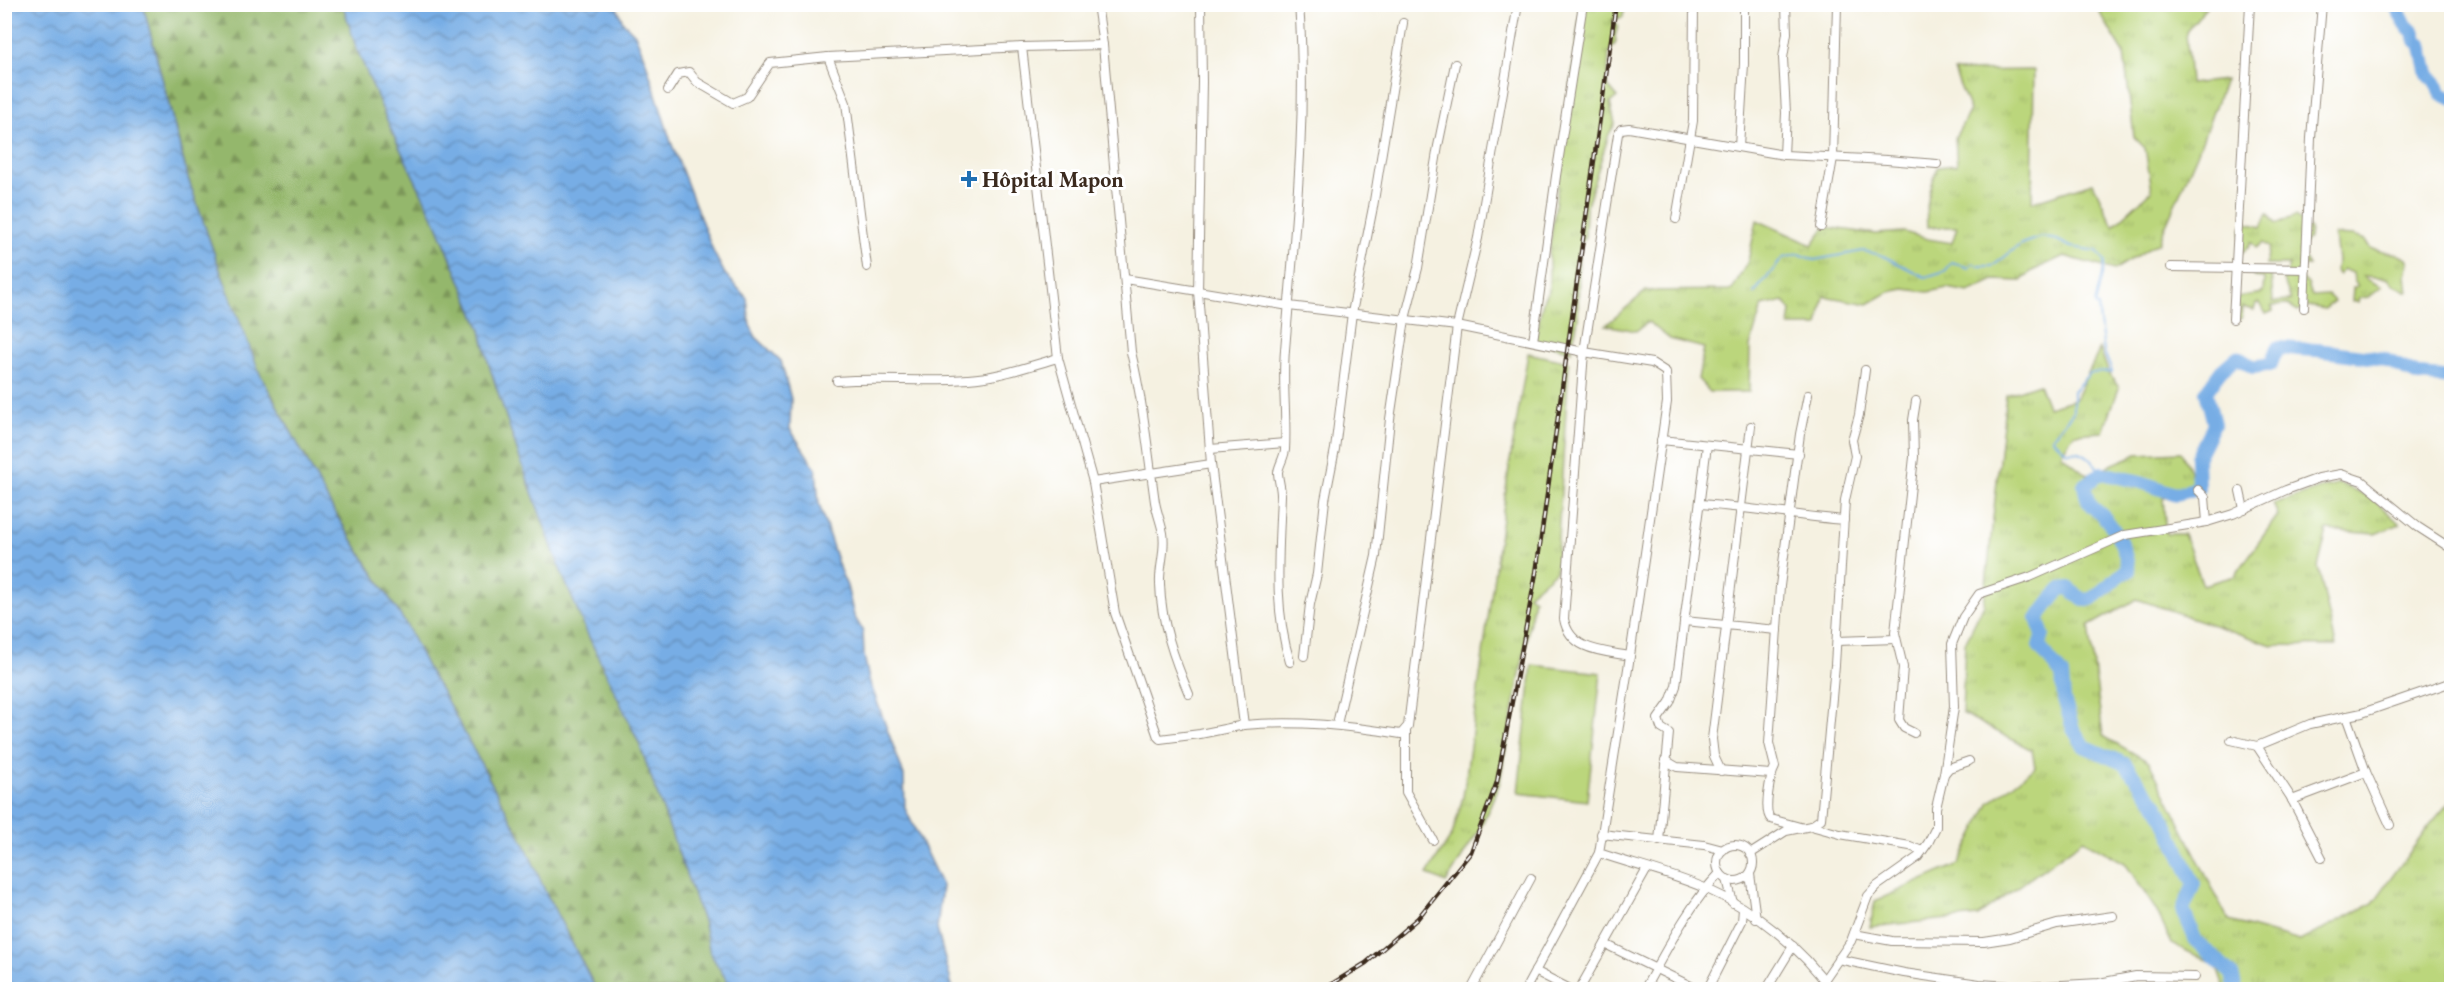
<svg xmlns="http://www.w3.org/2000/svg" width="2456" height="994" font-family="'EB Garamond',serif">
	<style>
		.grass { fill: url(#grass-tufts); stroke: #7b804d; stroke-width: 1.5 }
		.forest { fill: url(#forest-firs); stroke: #687045; stroke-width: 1.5 }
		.green { fill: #bbd67c; stroke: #7b804d; stroke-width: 1.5 }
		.water { fill: url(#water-waves); stroke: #596c82; stroke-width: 1.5 }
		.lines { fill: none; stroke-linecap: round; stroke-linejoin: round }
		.stream { stroke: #77ade5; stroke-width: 2 }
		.river { stroke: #77ade5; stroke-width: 14 }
		.minor-casing { stroke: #988e80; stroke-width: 10 }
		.minor { stroke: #fff; stroke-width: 8 }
		.rail-casing { stroke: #3b2a1e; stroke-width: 4.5 }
		.rail { stroke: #fff; stroke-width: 2; stroke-dasharray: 7; stroke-linecap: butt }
		.poi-dot { fill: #1f6fb2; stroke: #fff; stroke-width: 2 }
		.labels { text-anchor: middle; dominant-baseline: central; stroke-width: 6; stroke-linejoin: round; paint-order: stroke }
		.poi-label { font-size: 22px; font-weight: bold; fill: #3b2a1e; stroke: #fff; text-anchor: start }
	</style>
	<defs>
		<pattern id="grass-tufts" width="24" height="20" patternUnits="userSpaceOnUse" patternTransform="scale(1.5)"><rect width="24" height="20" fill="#bbd67c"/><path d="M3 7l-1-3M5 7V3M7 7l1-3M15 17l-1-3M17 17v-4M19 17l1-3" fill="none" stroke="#a2b86b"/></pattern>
		<pattern id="forest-firs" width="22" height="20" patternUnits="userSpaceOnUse" patternTransform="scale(1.5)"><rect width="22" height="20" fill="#94b76c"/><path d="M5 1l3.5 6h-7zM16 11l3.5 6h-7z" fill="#7a9558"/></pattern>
		<pattern id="water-waves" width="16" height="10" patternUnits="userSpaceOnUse" patternTransform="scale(1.5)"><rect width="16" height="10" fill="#77ade5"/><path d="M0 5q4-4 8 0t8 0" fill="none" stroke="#638db9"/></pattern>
	</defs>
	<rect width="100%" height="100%" fill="#fff"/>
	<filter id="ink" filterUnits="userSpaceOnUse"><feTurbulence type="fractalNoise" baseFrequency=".0167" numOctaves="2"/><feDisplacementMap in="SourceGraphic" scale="12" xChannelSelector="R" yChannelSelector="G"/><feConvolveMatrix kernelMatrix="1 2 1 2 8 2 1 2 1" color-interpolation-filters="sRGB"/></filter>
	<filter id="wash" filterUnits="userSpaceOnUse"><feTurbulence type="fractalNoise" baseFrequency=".008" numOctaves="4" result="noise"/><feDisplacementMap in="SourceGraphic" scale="24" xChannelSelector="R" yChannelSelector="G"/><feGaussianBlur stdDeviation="1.35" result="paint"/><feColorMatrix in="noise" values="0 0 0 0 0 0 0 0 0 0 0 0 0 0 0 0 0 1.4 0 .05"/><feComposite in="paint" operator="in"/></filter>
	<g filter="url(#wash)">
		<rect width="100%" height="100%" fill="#f5f1e1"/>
		<!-- grass -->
		<g class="grass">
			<polygon points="1581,5 1624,5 1623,17 1612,20 1618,26 1615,36 1616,42 1609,53 1607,85 1617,97 1610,103 1615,124 1609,134 1586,208 1585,236 1579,251 1578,319 1571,351 1534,341 1544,298 1549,291 1549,254"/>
			<path d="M 2100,5 L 2208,5 L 2186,32 L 2190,84 L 2225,80 L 2197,154 L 2158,243 L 2114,270 L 2064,256 L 2032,271 L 2021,281 L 1994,280 L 1969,292 L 1947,288 L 1928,292 L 1904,289 L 1889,292 L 1868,304 L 1824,296 L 1818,326 L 1789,326 L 1791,311 L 1784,301 L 1762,306 L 1750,346 L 1749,392 L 1710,392 L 1698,379 L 1704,348 L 1670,339 L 1648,322 L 1636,331 L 1606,325 L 1646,291 L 1732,290 L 1748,261 L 1757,220 L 1812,245 L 1825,227 L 1876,234 L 1904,232 L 1928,239 L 1952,243 L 1957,227 L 1927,227 C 1925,204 1930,188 1938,167 L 1957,165 L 1955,138 L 1970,110 L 1954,71 L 2034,70 L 2032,202 L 2093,183 L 2113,226 L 2152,190 L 2145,148 L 2134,137 L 2124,53 L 2100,13 Z"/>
			<polygon points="2268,213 2276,224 2295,216 2310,229 2309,238 2299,250 2309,266 2302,266 2300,278 2308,284 2312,296 2328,295 2334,301 2325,309 2307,306 2298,311 2288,305 2272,306 2273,311 2266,314 2260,303 2256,304 2254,310 2243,307 2242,318 2235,321 2237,297 2263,293 2264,278 2254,277 2252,272 2271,273 2273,302 2291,301 2284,280 2289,265 2266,265 2269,247 2263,243 2256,248 2251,242 2249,247 2241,253 2241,229 2247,223 2262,227"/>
			<polygon points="2335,235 2352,236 2365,240 2370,248 2397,254 2409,260 2406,276 2408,292 2393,284 2387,278 2363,276 2366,279 2382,287 2369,297 2359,298 2358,303 2352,301 2353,288 2358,286 2354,281 2353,273 2343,269 2339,275 2335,270 2338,261"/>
			<polygon points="2100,349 2108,371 2119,388 2103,432 2074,434 2061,454 2087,475 2137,454 2181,452 2194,480 2184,497 2163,498 2166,534 2184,534 2203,585 2235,576 2278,515 2273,504 2339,483 2372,498 2400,524 2375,534 2327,530 2318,567 2336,646 2272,645 2137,599 2089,626 2103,736 2149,762 2229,921 2300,941 2373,903 2429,826 2451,800 2451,989 2225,989 2216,965 2172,944 2156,910 2125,863 2083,840 1978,916 1870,927 1875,901 1959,864 1989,803 2035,767 2032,750 1962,713 1965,643 1984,604 2006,395 2039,384 2048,407 2075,399"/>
			<polygon points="1528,353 1569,362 1556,571 1528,595 1534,599 1500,782 1481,827 1446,883 1427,874 1452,835 1463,797 1510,461"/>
		</g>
		<!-- forest -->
		<polygon class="forest" points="143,5 343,5 356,47 393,134 437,225 481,330 489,365 520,459 560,569 587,633 639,743 704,924 710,953 726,979 726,989 596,989 545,891 527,849 444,695 428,669 406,624 335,513 260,374 220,270 188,178"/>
		<!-- green -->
		<polygon class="green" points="1532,665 1601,673 1587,801 1518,793"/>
		<!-- water -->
		<g class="water">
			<polygon points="5,4 143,5 188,178 220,270 260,374 335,513 406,624 428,669 444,695 527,849 545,891 596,989 5,989"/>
			<polygon points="343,5 616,5 623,22 635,34 646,62 671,142 714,253 725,274 747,298 750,325 756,337 781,361 791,399 790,429 816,469 819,504 840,570 847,586 854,616 863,631 864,655 869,680 904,775 905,808 942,886 937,929 953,989 726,989 726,979 710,953 704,924 639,743 587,633 560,569 520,459 489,365 481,330 437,225 393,134 356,47"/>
		</g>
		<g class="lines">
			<!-- stream -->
			<path class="stream" d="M 1754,293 L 1783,258 L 1799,254 L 1814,260 L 1863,251 L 1881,255 L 1925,277 L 1945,271 L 1952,262 L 1969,268 L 1973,263 L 1978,266 L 1993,266 L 2021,244 L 2041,237 L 2057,240 L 2071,247 L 2097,251 L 2105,261 L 2095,305 L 2098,307 L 2104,352 L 2112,372 L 2090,373 L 2073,391 L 2073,412 L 2052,438 L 2067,452 C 2086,449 2091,460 2102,473"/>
			<!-- river -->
			<g class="river">
				<polyline points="2395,4 2405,24 2414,33 2416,41 2421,44 2428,74 2438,86 2440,93 2452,99"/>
				<path d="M 2236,990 L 2232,974 L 2196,941 L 2183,910 L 2194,884 L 2158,807 L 2125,764 L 2084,746 L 2073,729 L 2064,699 L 2062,675 L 2039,646 L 2043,635 L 2037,619 L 2060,589 L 2069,588 L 2083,600 L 2091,599 L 2097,595 L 2123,573 L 2129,571 C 2126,553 2121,538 2109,523 C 2095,504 2089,514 2084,485 L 2102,473 L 2141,482 L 2175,494 L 2198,488 L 2197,458 L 2214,424 L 2206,392 L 2221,371 L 2237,357 L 2253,367 L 2271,364 L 2277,348 L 2317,350 L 2384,359 L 2418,375 L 2452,378"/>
			</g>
		</g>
	</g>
	<g filter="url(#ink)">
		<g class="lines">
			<!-- minor casing -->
			<g class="minor-casing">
				<g id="minor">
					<polyline points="1097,4 1103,45"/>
					<polyline points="828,57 846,103 867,267"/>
					<polyline points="668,90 678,74 689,72 697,82 733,103 747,97 770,63 828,57 1022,47"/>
					<polyline points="1739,147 1744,64 1744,4"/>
					<polyline points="1784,155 1786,113 1783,58 1787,33 1786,4"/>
					<polyline points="1676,219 1693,121 1694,4"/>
					<polyline points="1821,227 1833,158 1837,4"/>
					<polyline points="2171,267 2306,269"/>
					<polyline points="1125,279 1198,291 1202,82 1201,4"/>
					<polyline points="2304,308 2311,138 2322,4"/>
					<polyline points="2233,319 2250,4"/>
					<polyline points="1533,341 1556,176 1583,4"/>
					<path d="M 837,381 C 880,377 924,383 968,379 C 999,377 1029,366 1058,358"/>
					<polyline points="1661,440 1799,454"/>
					<polyline points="1210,449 1285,443"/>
					<polyline points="1093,482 1115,613 1158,737 1160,739 1200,734 1244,725 1211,464"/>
					<polyline points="2198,490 2205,497 2207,522"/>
					<polyline points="2240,491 2244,509"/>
					<path d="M 1700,504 C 1748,507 1796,516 1844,520"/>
					<polyline points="1684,621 1777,630"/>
					<polyline points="1837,641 1896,639"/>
					<polyline points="1304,656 1310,604 1317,574 1325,500 1335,449 1352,313 1373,207 1403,23"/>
					<path d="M 1290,662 C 1273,608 1279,550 1281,495 C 1281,487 1278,479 1278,472 C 1279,465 1284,458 1285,450 C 1287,417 1282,384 1285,350 C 1294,235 1308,120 1299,4"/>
					<path d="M 1189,694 C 1174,659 1161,622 1160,584 C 1159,567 1166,550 1163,533 C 1161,523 1157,513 1155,502 C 1148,452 1143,402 1131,352 L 1103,45 L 1022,47 L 1058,358 L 1093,482 L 1211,464 L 1198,291 L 1289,306 L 1457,326 L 1584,352 L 1652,363 L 1666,372 L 1667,402 L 1630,656"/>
					<polyline points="2346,716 2366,772 2390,825"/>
					<polyline points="1337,724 1376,556 1390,419 1405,319 1418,268 1438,146 1455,64"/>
					<path d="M 1244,725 C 1298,720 1349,726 1401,734 L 1408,726 L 1457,326 L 1478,238 L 1518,4"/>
					<polyline points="1406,729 1406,792 1433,840"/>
					<polyline points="1914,733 1904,728 1899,720 1903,667 1895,633 1914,457 1913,420 1916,401"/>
					<polyline points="2231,740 2257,746 2310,724 2362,713 2452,682"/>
					<polyline points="2257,746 2290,796 2322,858"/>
					<polyline points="1665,760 1677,767 1771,774"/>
					<polyline points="1721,771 1714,756 1712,739 1751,426"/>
					<polyline points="1944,774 1954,707 1952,644 1963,617 1979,594 2030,577 2125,535 2207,522 2233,514 2286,490 2319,478 2341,474 2362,481 2418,527 2452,549"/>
					<polyline points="2292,800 2366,772"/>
					<polyline points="1811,826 1840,834 1910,846 1922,851"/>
					<path d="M 1800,827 L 1771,819 C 1763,812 1770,776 1775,767 L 1769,743 L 1780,586 L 1800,434 L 1808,395"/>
					<polyline points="1601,834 1704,845 1723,850"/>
					<polyline points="1659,841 1669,733 1661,728 1658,719 1670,702 1676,686 1707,445"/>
					<circle cx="1735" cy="863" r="18"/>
					<polyline points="1750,854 1786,831 1811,826 1821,819 1835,665 1845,500 1855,456 1852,440 1859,415 1865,370"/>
					<polyline points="1750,874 1756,919"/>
					<polyline points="1727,879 1733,903"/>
					<polyline points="1854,934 1892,941 1984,942 2010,938 2057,924 2113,916"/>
					<polyline points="1605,944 1699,990"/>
					<polyline points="1838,959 1904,973 1979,984 2027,987 2099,983 2136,976 2195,977"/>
					<polyline points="1535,971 1572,990"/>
					<polyline points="1824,980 1851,941 1868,896 1877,886 1918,857 1928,843 1936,827 1936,808 1944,774 1949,768 1969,761"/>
					<polyline points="1471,990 1531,878"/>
					<polyline points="1525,990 1599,853"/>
					<polyline points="1579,990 1647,869"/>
					<path d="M 1644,990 C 1667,949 1688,906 1720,873"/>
					<polyline points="1707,990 1742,921 1743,909"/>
					<polyline points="1766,990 1793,946"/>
					<path d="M 1831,990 C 1803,949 1753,909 1707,889 C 1673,874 1634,865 1599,853 L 1630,656 C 1603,651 1570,651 1564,619 L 1584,352 L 1618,134 L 1621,129 L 1629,128 L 1784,155 L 1887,160 L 1937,164"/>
				</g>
			</g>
			<!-- minor -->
			<use href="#minor" class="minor"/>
			<!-- rail casing -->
			<g class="rail-casing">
				<polyline id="rail" points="1322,990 1366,963 1418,918 1471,852 1497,782 1536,573 1616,4"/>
			</g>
			<!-- rail -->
			<use href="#rail" class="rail"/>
		</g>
	</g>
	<!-- markers -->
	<path class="poi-dot" d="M966 170h6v6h6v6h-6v6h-6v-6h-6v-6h6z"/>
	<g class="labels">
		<!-- poi labels -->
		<g class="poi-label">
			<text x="982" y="179">Hôpital Mapon</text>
		</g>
	</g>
	<!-- margin -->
	<rect width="2456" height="994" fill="none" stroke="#fff" stroke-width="24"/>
</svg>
